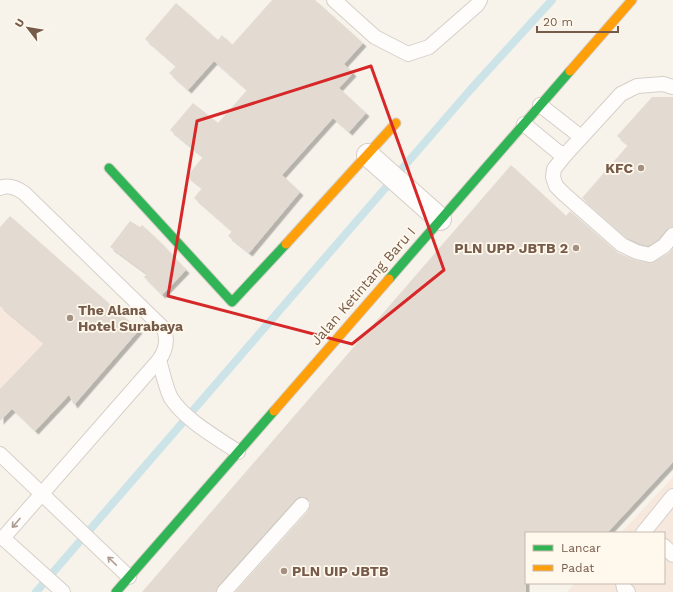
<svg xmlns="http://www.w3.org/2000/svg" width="673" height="592" font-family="'Work Sans',sans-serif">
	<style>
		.commercial { fill: #f7e8de }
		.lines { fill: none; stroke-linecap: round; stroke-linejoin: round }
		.stream { stroke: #cce4e8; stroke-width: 8 }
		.building { fill: #e3dbd2; filter: url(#shadow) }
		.lane-casing { stroke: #d6cfc8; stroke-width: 16 }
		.street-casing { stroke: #d6cfc8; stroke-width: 24 }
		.fast-casing { stroke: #d6cfc7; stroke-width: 11 }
		.slow-casing { stroke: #d6cfc7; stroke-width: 11 }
		.lane { stroke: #fefdfc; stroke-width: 14 }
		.street { stroke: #fefdfc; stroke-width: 22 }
		.fast { stroke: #30b455; stroke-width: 9 }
		.slow { stroke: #ff9f0a; stroke-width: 9 }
		.oneway { stroke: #ac9c91 }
		.marked { fill: none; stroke: #d62828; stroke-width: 3; stroke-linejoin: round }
		.poi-dot { fill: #a39082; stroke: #fff8ec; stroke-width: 1.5 }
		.labels { text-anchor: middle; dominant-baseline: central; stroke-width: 3.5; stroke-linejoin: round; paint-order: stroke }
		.poi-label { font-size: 14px; font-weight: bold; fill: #765b4a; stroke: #fff8ec; text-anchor: end }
		.street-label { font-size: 14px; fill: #765b4a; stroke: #fff8ec }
	</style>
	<defs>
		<filter id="shadow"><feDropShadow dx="3.5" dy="3.5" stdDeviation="0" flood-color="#0004"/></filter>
	</defs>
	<rect width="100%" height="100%" fill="#f7f3eb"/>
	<!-- commercial -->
	<g class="commercial">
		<polygon points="0,306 49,348 0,400"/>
		<polygon points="673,477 673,592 567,592 575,583 664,583 664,533 621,533"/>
	</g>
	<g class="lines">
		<!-- stream -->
		<polyline class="stream" points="36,592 471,89 552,0"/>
	</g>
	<!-- building -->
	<g class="building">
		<polygon points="272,0 315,0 363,43 344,64 353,73 339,88 366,113 349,132 333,118 282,175 300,192 249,253 228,236 232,231 194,198 202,188 187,176 203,157 170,130 193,103 218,123 247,90 214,61 188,90 169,73 176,66 145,39 176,3 218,40 222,35 232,45"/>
		<polygon points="652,97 673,97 673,227 667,229 658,240 648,246 640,244 627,238 582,198 628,145 617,136"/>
		<polygon points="511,165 566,216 570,211 618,253 635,260 651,263 669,253 673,248 673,462 607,533 526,533 526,592 235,592 308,511 310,506 310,502 307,498 303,497 299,497 296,499 218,586 216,592 142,592"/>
		<polygon points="10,216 139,330 74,405 69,395 35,431 12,409 0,421 0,389 44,343 0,306 0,227"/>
		<polygon points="130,221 140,227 142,225 160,242 186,270 162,295 144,277 147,274 110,247"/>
	</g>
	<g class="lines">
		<!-- lane casing -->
		<g class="lane-casing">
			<g id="lane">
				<polyline points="334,0 375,37 408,54 429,47 477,5 480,0"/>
				<polyline points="673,87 663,84 637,86 621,94 566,154 554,169 553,177 556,186 564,194 622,245 637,252 650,255 664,246 673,235"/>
				<polyline points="540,105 581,137"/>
				<polyline points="524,124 558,152 566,154"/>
				<path d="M 0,188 C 9,184 17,188 24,193 L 164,329 C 168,341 166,350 159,360 L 3,538 L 63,592"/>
				<path d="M 159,360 C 162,370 166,389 171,398 C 185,420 216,437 238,452"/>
				<polyline points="0,454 129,577"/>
				<polyline points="643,533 673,496"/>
				<polyline points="664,546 673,555"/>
				<polyline points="623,583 624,588 628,592"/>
				<polyline points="224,592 302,505"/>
			</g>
		</g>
		<!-- street casing -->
		<g class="street-casing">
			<polyline id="street" points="368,155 440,219"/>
		</g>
		<!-- fast casing -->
		<g class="fast-casing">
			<g id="fast">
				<polyline points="109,168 232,302 286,244"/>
				<polyline points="389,279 570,71"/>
				<polyline points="116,592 274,411"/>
			</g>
		</g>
		<!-- slow casing -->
		<g class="slow-casing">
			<g id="slow">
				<polyline points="570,71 632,0"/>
				<polyline points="286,244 396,123"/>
				<polyline points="274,411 389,279"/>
			</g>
		</g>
		<!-- lane -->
		<use href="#lane" class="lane"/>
		<!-- street -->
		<use href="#street" class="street"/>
		<!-- fast -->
		<use href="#fast" class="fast"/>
		<!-- slow -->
		<use href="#slow" class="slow"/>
	</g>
	<!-- one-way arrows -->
	<defs><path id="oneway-shaft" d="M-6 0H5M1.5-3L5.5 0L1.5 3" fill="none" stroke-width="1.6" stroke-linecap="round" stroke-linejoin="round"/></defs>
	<g class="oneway">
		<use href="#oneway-shaft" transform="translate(16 523) rotate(131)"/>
		<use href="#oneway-shaft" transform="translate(112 561) rotate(-136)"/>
	</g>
	<!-- marked area -->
	<path class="marked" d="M 371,66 L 444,270 L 352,344 L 168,296 L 197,121 Z"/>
	<!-- markers -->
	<g class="poi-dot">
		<circle cx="641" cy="168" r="4"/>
		<circle cx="576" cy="248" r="4"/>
		<circle cx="70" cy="318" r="4"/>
		<circle cx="284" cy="571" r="4"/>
	</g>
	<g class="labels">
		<!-- poi labels -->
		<g class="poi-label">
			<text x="633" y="168">KFC</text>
			<text x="568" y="248">PLN UPP JBTB 2</text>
			<text x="78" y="310" text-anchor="start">The Alana<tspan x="78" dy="16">Hotel Surabaya</tspan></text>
			<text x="292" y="571" text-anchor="start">PLN UIP JBTB</text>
		</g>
		<!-- street labels -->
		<g class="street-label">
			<text transform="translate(363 286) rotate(-49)">Jalan Ketintang Baru I</text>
		</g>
	</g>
	<!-- legend -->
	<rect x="525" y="532" width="140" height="52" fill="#fff8ec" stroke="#c8b9ab"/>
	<rect x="533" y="545" width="20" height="6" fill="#30b455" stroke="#c8b9ab"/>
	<text x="561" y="552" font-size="12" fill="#765b4a">Lancar</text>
	<rect x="533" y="565" width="20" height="6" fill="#ff9f0a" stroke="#c8b9ab"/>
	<text x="561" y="572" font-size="12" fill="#765b4a">Padat</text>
	<!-- north arrow -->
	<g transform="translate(28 28) rotate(301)" stroke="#fff8ec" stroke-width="3" paint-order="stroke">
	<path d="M0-3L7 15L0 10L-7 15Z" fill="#765b4a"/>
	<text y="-6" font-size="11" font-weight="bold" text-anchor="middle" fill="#765b4a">U</text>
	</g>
	<!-- scale -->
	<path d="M537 26v6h81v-6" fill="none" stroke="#765b4a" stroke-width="2"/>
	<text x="543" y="26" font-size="12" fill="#765b4a" stroke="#fff8ec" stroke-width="3" paint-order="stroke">20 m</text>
</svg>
